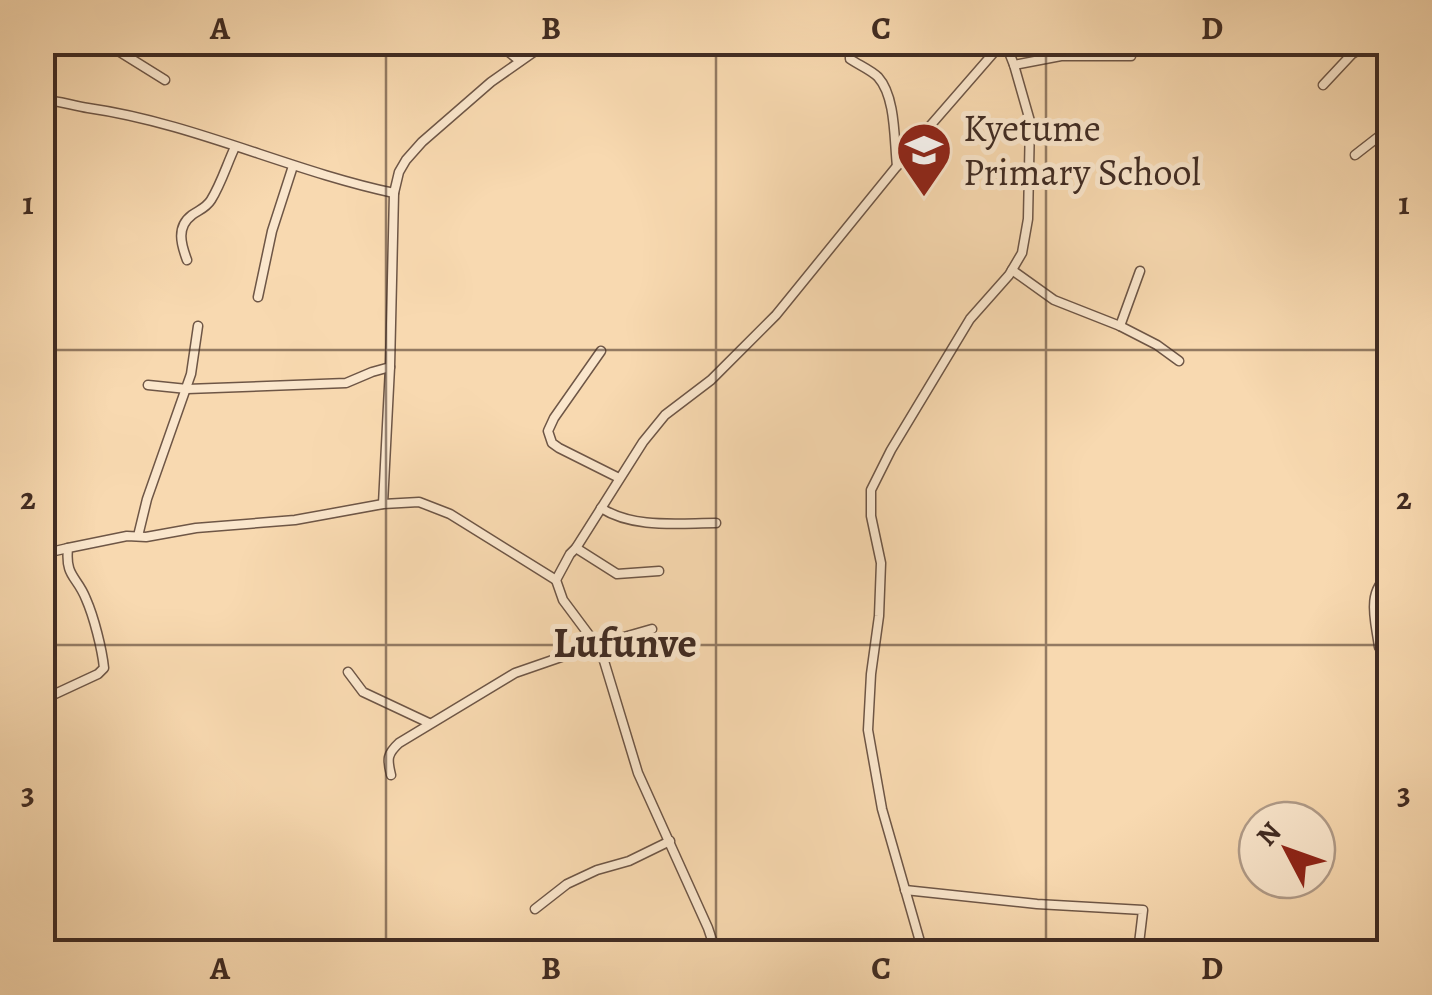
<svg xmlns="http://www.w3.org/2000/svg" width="1432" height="995" font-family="Alegreya,serif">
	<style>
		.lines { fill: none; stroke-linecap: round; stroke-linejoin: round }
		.street-casing { stroke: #6e5646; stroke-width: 11 }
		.street { stroke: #fae6cc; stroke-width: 8 }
		.grid { fill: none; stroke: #402b22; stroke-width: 2.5; stroke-opacity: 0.55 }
		.labels { text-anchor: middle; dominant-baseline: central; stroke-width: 10; stroke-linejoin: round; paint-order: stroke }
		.poi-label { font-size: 38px; fill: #402b22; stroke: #fae6cc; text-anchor: start }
		.quarter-label { font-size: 42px; font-weight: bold; fill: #402b22; stroke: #fae6cc }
		.neatline { fill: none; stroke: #402b22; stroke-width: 4 }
		.grid-label { font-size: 32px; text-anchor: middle; font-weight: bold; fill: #402b22 }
	</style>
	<rect width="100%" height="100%" fill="#f8d9b0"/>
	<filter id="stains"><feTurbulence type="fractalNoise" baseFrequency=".002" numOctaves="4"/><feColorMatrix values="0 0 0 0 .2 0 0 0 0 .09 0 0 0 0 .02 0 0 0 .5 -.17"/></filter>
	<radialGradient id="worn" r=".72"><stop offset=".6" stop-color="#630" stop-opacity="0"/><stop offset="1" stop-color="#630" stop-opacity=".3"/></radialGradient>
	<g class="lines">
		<!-- street casing -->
		<g class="street-casing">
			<g id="street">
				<polyline points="104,42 165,80"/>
				<polyline points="496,42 520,61"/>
				<path d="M 850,42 L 850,59 C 859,65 871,70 878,77 C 896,97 894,140 897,166"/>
				<polyline points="1014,65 1061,56 1131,56"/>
				<polyline points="1323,85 1352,54 1372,42"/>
				<path d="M 42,100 C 58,100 73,106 88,108 C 193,123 290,171 394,193"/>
				<polyline points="1355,155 1382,134 1390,123"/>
				<polyline points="1388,255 1390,254"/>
				<path d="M 187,260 C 181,244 176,227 192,215 C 199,210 206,208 211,200 C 221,184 227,164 235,147"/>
				<polyline points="1012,270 1054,300 1120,326 1157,345 1179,361"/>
				<polyline points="258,297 272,231 293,166"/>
				<polyline points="1120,326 1140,271"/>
				<polyline points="601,351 554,418 548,431 552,443 559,448 619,478"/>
				<polyline points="148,385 187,389 346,383 372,372 390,367"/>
				<polyline points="383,504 390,367 394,193 399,172 406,160 422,142 491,82 548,42"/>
				<path d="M 601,508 C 634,529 679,523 716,523"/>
				<polyline points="138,536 147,499 191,374 198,326"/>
				<polyline points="576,548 617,574 659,571"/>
				<polyline points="42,554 68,548"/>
				<path d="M 1379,647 C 1376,622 1365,591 1390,575"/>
				<polyline points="348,672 363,692 429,723"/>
				<path d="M 42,700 L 98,674 L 104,668 C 102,649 94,617 86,599 C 77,576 65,577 68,548 L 73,547 L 127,536 L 146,537 L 196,528 L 295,520 L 383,504 L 419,502 L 450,514 L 556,580"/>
				<path d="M 391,775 C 387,759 387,754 399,743 L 515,673 L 596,645 L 652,629"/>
				<polyline points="905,890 1037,904 1143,910 1138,952"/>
				<polyline points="535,909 567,884 597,870 629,861 670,841"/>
				<polyline points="716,952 708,928 638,773 601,651 563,600 556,580 570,554 576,548 643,442 665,415 711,380 776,315 923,134 1003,42"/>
				<polyline points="923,952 882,809 868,730 871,674 879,616 881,563 871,516 871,490 891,450 970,319 1009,275 1022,253 1028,219 1030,121 1014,65 1005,42"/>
			</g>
		</g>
		<!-- street -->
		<use href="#street" class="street"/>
	</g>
	<!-- grid -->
	<path class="grid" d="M 386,42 L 386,952M 716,42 L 716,952M 1046,42 L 1046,952M 42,350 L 1390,350M 42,645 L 1390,645"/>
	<!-- icons -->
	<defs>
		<g id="school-pin" transform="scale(2.875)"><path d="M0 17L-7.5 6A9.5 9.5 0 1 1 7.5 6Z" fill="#8f2418" stroke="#fae6cc"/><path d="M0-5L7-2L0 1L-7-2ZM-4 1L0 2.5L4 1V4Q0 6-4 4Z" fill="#fff"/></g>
	</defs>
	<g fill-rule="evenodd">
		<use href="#school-pin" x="924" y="150"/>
	</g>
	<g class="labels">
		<!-- poi labels -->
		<g class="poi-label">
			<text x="963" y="128">Kyetume<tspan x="963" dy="44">Primary School</tspan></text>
		</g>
		<!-- quarter labels -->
		<g class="quarter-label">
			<text x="625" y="642">Lufunve</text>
		</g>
	</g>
	<!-- margin -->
	<rect width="1432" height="995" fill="none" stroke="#f8d9b0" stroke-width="110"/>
	<!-- north arrow -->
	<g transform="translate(1287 850) rotate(311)"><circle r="48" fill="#fae6cc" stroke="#b09b88" stroke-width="2.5"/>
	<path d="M0-8L18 38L0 25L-18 38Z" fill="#8f2418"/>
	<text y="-15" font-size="28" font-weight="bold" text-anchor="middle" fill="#402b22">N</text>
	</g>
	<rect x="55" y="55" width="1322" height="885" class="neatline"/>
	<g class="grid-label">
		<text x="220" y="39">A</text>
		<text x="551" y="39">B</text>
		<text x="881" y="39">C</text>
		<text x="1212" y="39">D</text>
		<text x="28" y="214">1</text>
		<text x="1404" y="214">1</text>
		<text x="28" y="509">2</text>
		<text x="1404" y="509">2</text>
		<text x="28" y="804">3</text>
		<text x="1404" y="804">3</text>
		<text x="220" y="979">A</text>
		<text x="551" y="979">B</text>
		<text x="881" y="979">C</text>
		<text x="1212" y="979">D</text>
	</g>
	<rect width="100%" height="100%" filter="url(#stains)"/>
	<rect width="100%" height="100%" fill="url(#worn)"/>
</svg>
